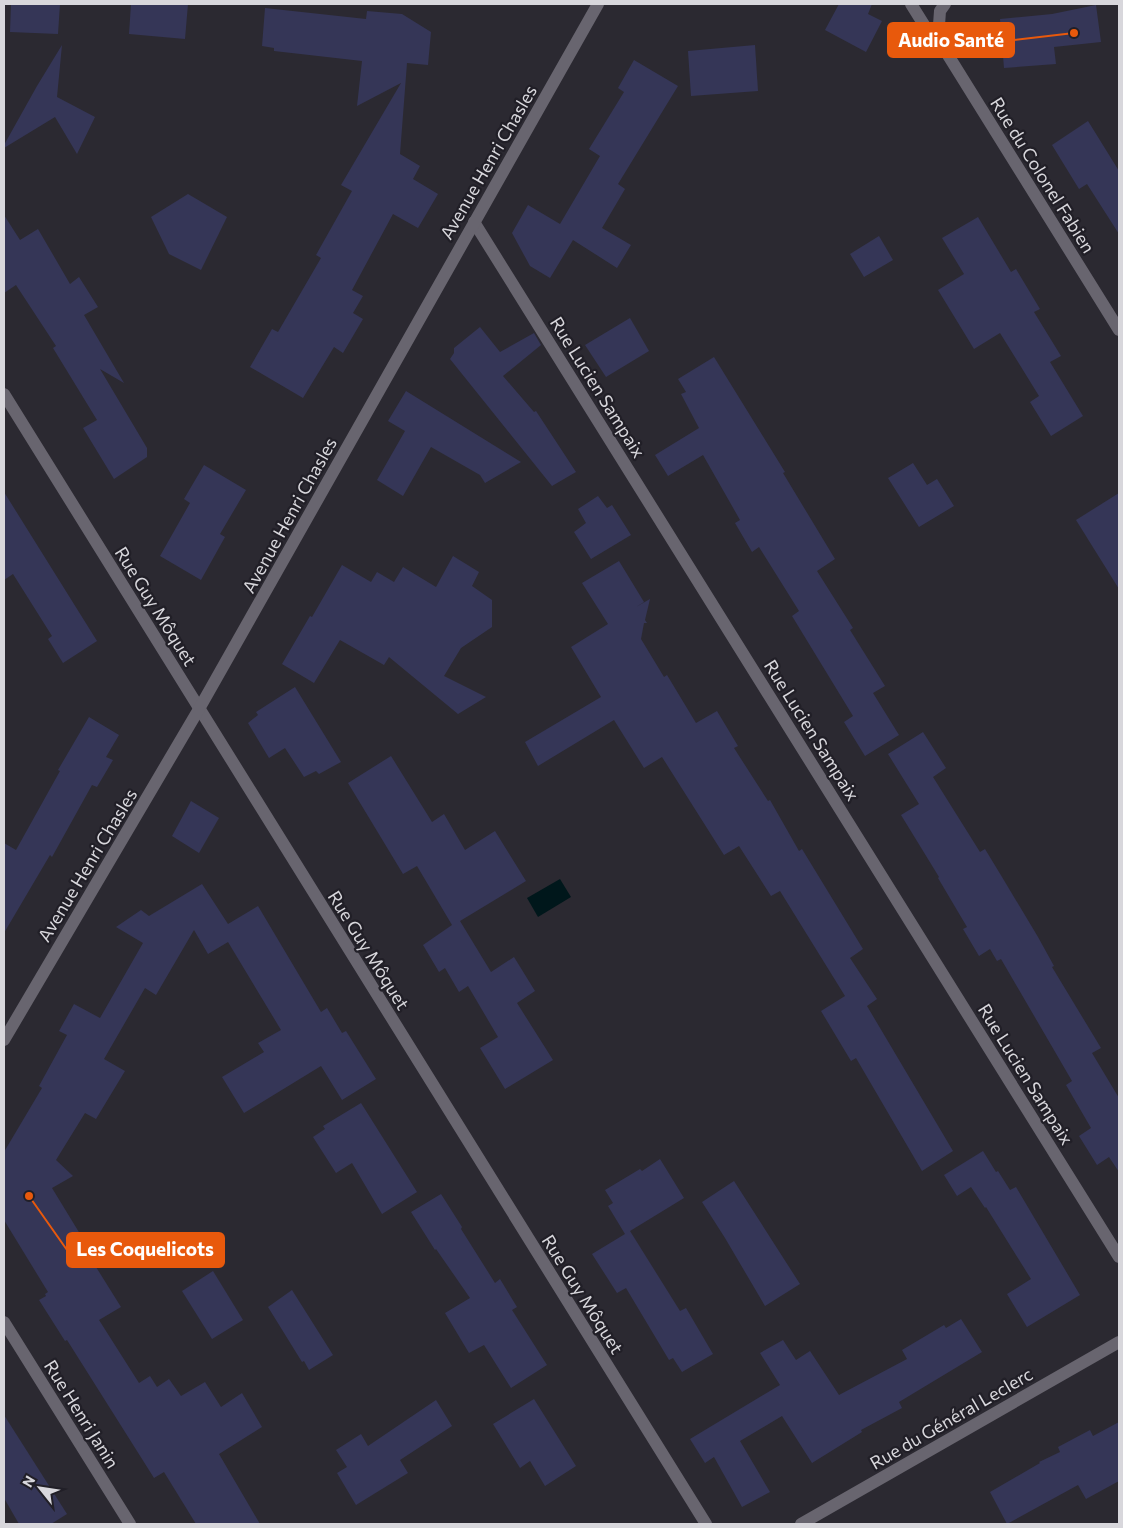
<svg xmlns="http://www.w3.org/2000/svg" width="1123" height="1528" font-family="Commissioner,sans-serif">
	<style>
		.water { fill: #00171b }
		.building { fill: #353657 }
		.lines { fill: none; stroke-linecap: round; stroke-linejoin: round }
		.street { stroke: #68656f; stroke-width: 12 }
		.labels { text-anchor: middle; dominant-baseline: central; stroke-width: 4.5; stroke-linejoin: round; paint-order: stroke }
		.street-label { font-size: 18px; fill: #d8d7dc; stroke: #211f27 }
		.leader { fill: none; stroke: #e8590c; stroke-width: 2 }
		.callout-dot { fill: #e8590c; stroke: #211f27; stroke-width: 2 }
		.callout { fill: #e8590c; stroke: #e8590c; stroke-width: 2 }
		.callout-label { font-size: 19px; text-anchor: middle; font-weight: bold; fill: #fff }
	</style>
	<rect width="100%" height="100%" fill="#2b2931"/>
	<!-- water -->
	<polygon class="water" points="560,879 571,897 538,917 527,898"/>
	<!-- building -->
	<g class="building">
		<polygon points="11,4 60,4 58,34 10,32"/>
		<polygon points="131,4 188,4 185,39 129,34"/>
		<polygon points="839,4 872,4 868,14 882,21 866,52 825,30"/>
		<polygon points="1096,5 1101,42 1054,47 1056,64 1004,68 1000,19 1052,14"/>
		<polygon points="265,8 366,19 367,11 402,14 431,32 428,65 407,63 400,154 420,166 413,179 438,194 418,228 393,214 352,290 363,296 353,313 363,319 343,353 334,347 303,398 250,367 272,329 278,332 321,258 316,255 352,191 341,185 401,83 357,106 362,61 274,51 274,48 262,46"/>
		<polygon points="62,45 57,97 95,117 77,154 55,117 4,148 4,145 37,86"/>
		<polygon points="755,45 758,91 691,96 688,51"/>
		<polygon points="634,60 678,86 618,184 625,189 602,228 631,245 617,268 573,240 550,278 530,266 512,233 528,205 560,224 600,156 589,149 624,92 618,88"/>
		<polygon points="1088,121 1119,171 1119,234 1087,184 1079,189 1052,145"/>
		<polygon points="188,194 227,217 201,270 169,254 151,217"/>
		<polygon points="4,215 20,240 38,229 70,284 79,277 98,307 84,315 124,383 100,369 147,448 147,457 114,479 83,428 97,420 53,348 56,346 16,285 4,293"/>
		<polygon points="978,217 1011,272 1016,269 1040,309 1034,312 1061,356 1050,362 1083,416 1051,436 1030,402 1039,396 1000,333 974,349 938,290 964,274 942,238"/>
		<polygon points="879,236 893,260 864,277 850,254"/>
		<polygon points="630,318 649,351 606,377 585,345"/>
		<polygon points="480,327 500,352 534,333 541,345 503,376 534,412 536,411 576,472 552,486 450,359 454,353 454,348"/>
		<polygon points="714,357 785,472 783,473 835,559 817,571 853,628 850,630 885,686 873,693 899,735 865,756 844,722 853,716 792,616 799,611 759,547 752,552 735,523 740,520 703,455 668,476 655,455 699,428 681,394 686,392 678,379"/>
		<polygon points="406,391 521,462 485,483 480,475 431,447 403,496 377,480 405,431 388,421"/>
		<polygon points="913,463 927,485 937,479 954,506 919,527 888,478"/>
		<polygon points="204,465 246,490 220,534 225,537 201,580 160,556 190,503 184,499"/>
		<polygon points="4,492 97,641 63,663 48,639 52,636 13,574 4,580"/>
		<polygon points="1119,493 1119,589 1076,520"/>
		<polygon points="598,496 607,508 612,505 631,535 591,559 574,532 586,523 578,509"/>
		<polygon points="453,556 479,572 472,586 492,600 492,627 461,648 444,676 486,697 458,714 389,657 384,665 340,640 314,683 282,664 310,616 312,617 342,565 371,582 377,572 394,582 403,567 436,587"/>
		<polygon points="619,561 644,602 636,607 650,599 645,620 647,623 644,623 641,639 664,677 667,675 696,723 717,711 738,746 734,748 768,801 770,800 799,851 802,849 863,949 850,958 877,999 867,1006 953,1151 922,1171 856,1058 851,1061 821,1011 845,996 780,891 771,896 739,846 724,855 662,757 644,768 614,720 538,766 525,742 601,697 571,647 608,624 582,583"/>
		<polygon points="295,687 341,762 319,774 316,771 304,777 285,748 269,758 248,723 258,715 256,712"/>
		<polygon points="89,717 119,735 106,757 113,760 97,787 92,785 52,857 50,855 4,933 4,843 16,850 60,771 58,770"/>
		<polygon points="923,732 946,768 933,777 980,852 985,849 1002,877 1038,937 1054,966 1052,967 1101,1048 1092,1053 1119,1098 1119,1172 1109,1157 1097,1165 1079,1136 1091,1128 1066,1085 1072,1081 1001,959 997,961 990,949 979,956 963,929 967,927 938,878 939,877 901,815 919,804 888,754"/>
		<polygon points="391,756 432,822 444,814 465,850 495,831 526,881 460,921 491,972 514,957 535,991 517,1003 553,1060 505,1089 480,1048 498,1037 468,986 459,992 445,968 439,972 423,945 452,925 417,866 403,874 348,783"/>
		<polygon points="191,801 219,818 199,853 172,836"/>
		<polygon points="202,884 228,924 258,906 321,1012 327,1008 342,1033 346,1031 376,1079 342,1100 321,1066 244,1113 222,1077 264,1052 258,1043 281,1030 228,942 208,954 194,930 156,995 145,988 104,1059 125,1071 96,1119 85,1113 56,1160 73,1176 52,1188 99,1265 96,1267 121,1307 99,1320 139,1383 150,1376 157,1387 169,1379 181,1396 205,1382 221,1407 242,1393 262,1427 219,1454 260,1524 196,1524 164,1472 154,1478 67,1340 65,1341 39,1300 46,1296 45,1294 48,1292 4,1220 4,1152 42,1088 39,1086 67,1035 59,1031 74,1004 100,1018 143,943 116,927 141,910 149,916"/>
		<polygon points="361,1103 417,1192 382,1214 352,1163 336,1173 313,1137 325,1129 323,1126"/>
		<polygon points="983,1151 996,1172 998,1171 1010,1190 1016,1187 1080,1295 1027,1327 1007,1294 1031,1279 986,1207 985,1208 971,1187 957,1196 944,1175"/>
		<polygon points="660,1159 684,1198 630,1231 680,1311 686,1308 713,1354 682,1372 673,1358 669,1360 626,1288 617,1293 592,1254 625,1234 608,1206 613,1203 605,1190 640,1169 642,1171"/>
		<polygon points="734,1181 800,1284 765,1306 725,1238 702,1202"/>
		<polygon points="441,1194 462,1227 461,1229 495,1283 500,1279 517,1307 512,1310 547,1365 511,1388 484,1345 469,1353 445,1313 470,1298 436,1249 435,1250 411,1212"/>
		<polygon points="213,1271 243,1320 212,1339 182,1291"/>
		<polygon points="292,1290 333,1355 309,1370 304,1361 302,1362 268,1307"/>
		<polygon points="961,1319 982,1352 899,1402 902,1408 861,1430 862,1432 812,1463 782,1416 740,1441 770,1492 742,1507 714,1457 705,1463 690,1439 780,1385 760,1353 783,1340 796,1360 810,1351 839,1395 907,1359 902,1350 944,1325 946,1328"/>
		<polygon points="534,1399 576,1466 545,1486 530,1461 520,1468 493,1424"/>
		<polygon points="436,1400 452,1426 400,1460 408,1473 356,1505 337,1473 347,1467 336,1450 361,1434 368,1446"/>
		<polygon points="4,1415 67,1514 51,1524 19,1524 4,1498"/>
		<polygon points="1119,1422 1119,1481 1086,1499 1078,1485 1007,1524 990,1492 1040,1463 1039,1462 1060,1452 1058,1447 1090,1430 1093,1436"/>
	</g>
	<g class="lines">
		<!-- street -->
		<g class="street">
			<polyline points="911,4 926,28 938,39 1119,330"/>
			<polyline points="938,39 940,11 945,4"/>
			<polyline points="474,222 1119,1257"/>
			<polyline points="4,394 706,1524"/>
			<polyline points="4,1040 199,709 598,4"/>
			<polyline points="4,1322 130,1524"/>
			<polyline points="801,1524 1119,1342"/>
		</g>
	</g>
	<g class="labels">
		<!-- street labels -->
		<g class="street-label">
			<text transform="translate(488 162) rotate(-60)">Avenue Henri Chasles</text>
			<text transform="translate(1043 175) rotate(58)">Rue du Colonel Fabien</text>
			<text transform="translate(598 387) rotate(58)">Rue Lucien Sampaix</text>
			<text transform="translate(289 515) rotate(-61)">Avenue Henri Chasles</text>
			<text transform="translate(156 606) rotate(58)">Rue Guy Môquet</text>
			<text transform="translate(812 730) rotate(58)">Rue Lucien Sampaix</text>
			<text transform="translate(87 865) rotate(-59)">Avenue Henri Chasles</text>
			<text transform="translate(369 950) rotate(58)">Rue Guy Môquet</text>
			<text transform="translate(1026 1074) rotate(58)">Rue Lucien Sampaix</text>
			<text transform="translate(583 1294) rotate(58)">Rue Guy Môquet</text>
			<text transform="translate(82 1414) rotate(58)">Rue Henri Janin</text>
			<text transform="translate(951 1418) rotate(-30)">Rue du Général Leclerc</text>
		</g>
	</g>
	<!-- callouts -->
	<path class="leader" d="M1074 33L1014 40M29 1196L67 1250"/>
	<g class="callout-dot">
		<circle cx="1074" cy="33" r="5"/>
		<circle cx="29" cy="1196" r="5"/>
	</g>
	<g class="callout">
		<rect x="888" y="23" width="126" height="34" rx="5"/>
		<rect x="67" y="1233" width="157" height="34" rx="5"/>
	</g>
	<g class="callout-label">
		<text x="951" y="47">Audio Santé</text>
		<text x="145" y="1256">Les Coquelicots</text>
	</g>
	<!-- border -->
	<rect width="1123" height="1528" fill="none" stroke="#d8d7dc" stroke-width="10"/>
	<!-- north arrow -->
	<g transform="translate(40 1488) rotate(300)" stroke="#211f27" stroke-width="4" paint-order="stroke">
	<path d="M0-4L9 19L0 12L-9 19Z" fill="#d8d7dc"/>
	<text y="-8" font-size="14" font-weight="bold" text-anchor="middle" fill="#d8d7dc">N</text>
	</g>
</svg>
